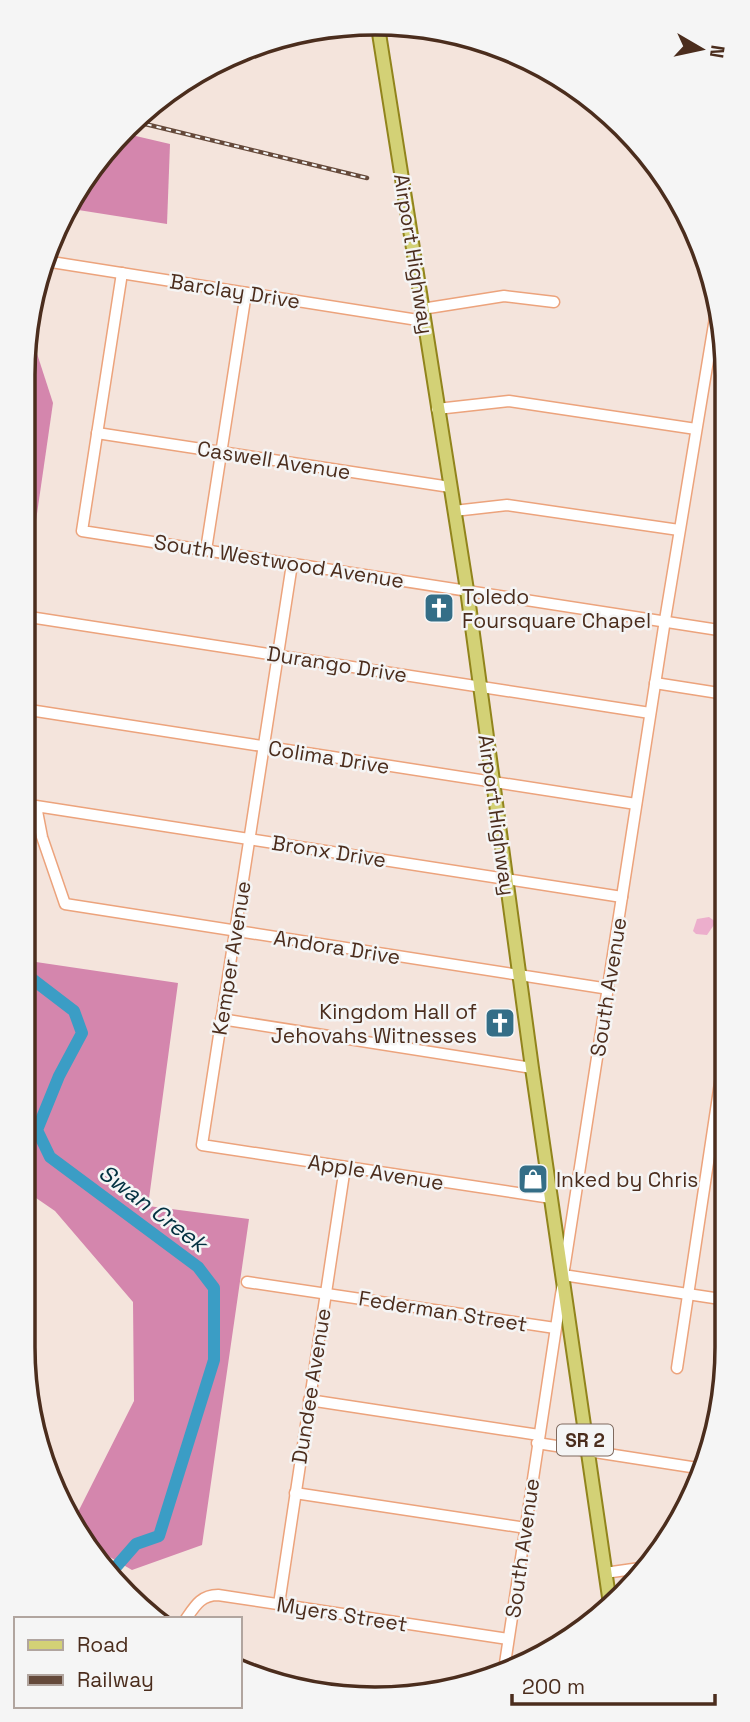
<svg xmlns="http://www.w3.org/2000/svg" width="750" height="1722" font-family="'Space Grotesk',sans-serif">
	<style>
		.green { fill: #ecaecc }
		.forest { fill: #d486ad }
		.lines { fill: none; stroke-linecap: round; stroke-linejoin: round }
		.river { stroke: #3b9dc5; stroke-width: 12 }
		.minor-casing { stroke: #eca37c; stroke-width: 13 }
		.major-casing { stroke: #91841c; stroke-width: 16 }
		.minor { stroke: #fff; stroke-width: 10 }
		.major { stroke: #d3d176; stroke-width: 12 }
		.rail-casing { stroke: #65493a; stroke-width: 4.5 }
		.rail { stroke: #f5f5f5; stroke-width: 2; stroke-dasharray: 5; stroke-linecap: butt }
		.labels { text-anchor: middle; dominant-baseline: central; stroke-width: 5; stroke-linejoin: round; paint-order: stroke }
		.shield { fill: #f5f5f5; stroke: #7e695e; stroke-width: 2 }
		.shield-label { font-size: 19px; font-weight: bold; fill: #4b2d1d }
		.street-label { font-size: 21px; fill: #4b2d1d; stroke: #f5f5f5 }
		.poi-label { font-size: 21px; fill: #4b2d1d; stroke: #f5f5f5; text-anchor: start }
		.water-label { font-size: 23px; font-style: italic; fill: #033141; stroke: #f5f5f5 }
		.rim { fill: none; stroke: #4b2d1d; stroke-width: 3.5 }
	</style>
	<rect width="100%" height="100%" fill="#f4e4dc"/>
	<!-- green -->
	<polygon class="green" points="709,917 716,922 707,935 696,934 693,931 697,919"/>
	<!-- forest -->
	<g class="forest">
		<polygon points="123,133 170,144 167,224 72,209 110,142"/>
		<polygon points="30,332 53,403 30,562 23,561 23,375"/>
		<polygon points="23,929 36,962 178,983 148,1206 249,1219 202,1545 132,1570 91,1546 75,1518 134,1401 133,1302 55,1211 23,1189"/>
	</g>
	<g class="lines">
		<!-- river -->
		<polyline class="river" points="23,972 74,1011 82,1033 59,1076 37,1130 50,1157 198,1267 214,1288 214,1360 159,1536 136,1544 108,1576"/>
		<!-- minor casing -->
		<g class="minor-casing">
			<g id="minor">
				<polyline points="45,261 424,321"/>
				<polyline points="122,273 82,531 725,631"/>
				<polyline points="422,309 504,296 554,302"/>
				<polyline points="437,409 509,401 696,429"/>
				<polyline points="97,433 450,487"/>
				<polyline points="454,511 507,505 679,530"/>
				<polyline points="206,550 246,293"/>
				<polyline points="292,564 202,1145 551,1198"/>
				<polyline points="23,616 650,713"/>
				<polyline points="655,683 725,694"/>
				<polyline points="23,709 636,804"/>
				<polyline points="609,989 65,904 42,837 36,806 622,897"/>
				<polyline points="221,1019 532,1068"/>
				<polyline points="564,1270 665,620 717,306"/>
				<polyline points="563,1275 727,1300"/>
				<polyline points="247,1282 555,1328"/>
				<polyline points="677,1368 725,1050"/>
				<polyline points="309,1400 539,1435"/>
				<polyline points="537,1443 704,1469"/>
				<polyline points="295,1493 526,1528"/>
				<polyline points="605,1573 647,1567"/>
				<polyline points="279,1604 345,1167"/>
				<path d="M 186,1619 C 195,1606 201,1595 218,1595 L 508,1639"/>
				<polyline points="504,1670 562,1288"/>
			</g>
		</g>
		<!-- major casing -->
		<g class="major-casing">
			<polyline id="major" points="378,27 467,590 532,1068 610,1604"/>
		</g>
		<!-- minor -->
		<use href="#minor" class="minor"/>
		<!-- major -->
		<use href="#major" class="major"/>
		<!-- rail casing -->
		<g class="rail-casing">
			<polyline id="rail" points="137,122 367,178"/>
		</g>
		<!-- rail -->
		<use href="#rail" class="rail"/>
	</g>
	<!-- icons -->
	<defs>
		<g id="church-square" transform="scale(1.575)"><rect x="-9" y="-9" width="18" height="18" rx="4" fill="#346e87" stroke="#f5f5f5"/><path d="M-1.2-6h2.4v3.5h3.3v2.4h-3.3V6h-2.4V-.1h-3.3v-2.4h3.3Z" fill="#fff"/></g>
		<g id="shop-square" transform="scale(1.575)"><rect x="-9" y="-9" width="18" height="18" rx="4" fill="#346e87" stroke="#f5f5f5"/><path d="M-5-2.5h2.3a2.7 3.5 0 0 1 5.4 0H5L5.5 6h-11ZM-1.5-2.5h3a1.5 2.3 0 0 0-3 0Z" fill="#fff"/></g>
	</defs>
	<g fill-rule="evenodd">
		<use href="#church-square" x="439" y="608"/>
		<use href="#church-square" x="500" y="1023"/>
		<use href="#shop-square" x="533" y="1179"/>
	</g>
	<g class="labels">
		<!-- shield labels -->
		<rect class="shield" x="557" y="1424.5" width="56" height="31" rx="5"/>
		<g class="shield-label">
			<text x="585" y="1440">SR 2</text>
		</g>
		<!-- street labels -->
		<g class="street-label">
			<text transform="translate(414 254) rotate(81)">Airport Highway</text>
			<text transform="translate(235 291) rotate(9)">Barclay Drive</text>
			<text transform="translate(274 460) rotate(9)">Caswell Avenue</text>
			<text transform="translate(279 561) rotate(9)">South Westwood Avenue</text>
			<text transform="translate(337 664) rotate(9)">Durango Drive</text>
			<text transform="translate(329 757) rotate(9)">Colima Drive</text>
			<text transform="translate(497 815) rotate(82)">Airport Highway</text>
			<text transform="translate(329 851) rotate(9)">Bronx Drive</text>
			<text transform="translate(337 947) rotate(9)">Andora Drive</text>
			<text transform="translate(231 958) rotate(-81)">Kemper Avenue</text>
			<text transform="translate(608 987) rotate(-81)">South Avenue</text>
			<text transform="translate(376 1172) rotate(9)">Apple Avenue</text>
			<text transform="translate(443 1311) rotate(9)">Federman Street</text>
			<text transform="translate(311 1386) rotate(-81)">Dundee Avenue</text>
			<text transform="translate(522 1548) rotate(-82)">South Avenue</text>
			<text transform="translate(342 1614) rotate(9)">Myers Street</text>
		</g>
		<!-- poi labels -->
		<g class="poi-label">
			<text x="462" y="596">Toledo<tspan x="462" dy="24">Foursquare Chapel</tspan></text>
			<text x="477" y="1011" text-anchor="end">Kingdom Hall of<tspan x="477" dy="24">Jehovahs Witnesses</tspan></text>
			<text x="556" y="1179">Inked by Chris</text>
		</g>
		<!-- water labels -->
		<g class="water-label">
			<text transform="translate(153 1208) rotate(37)">Swan Creek</text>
		</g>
	</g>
	<!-- crop -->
	<path d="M0 0H750V1722H0ZM375 35H375A340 340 0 0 1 715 375V1347A340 340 0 0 1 375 1687H375A340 340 0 0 1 35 1347V375A340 340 0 0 1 375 35Z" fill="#f5f5f5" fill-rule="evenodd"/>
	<path class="rim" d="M375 35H375A340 340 0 0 1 715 375V1347A340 340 0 0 1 375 1687H375A340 340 0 0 1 35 1347V375A340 340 0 0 1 375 35Z"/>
	<!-- legend -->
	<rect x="14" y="1617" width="228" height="91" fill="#f5f5f5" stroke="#b1a59f" stroke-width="2"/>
	<rect x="28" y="1640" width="35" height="10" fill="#d3d176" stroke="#b1a59f" stroke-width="2"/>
	<text x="77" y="1652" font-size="21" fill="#4b2d1d">Road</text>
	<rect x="28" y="1675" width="35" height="10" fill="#65493a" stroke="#b1a59f" stroke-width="2"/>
	<text x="77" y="1687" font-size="21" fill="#4b2d1d">Railway</text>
	<!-- north arrow -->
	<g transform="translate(701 49) rotate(99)" stroke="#f5f5f5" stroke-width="5" paint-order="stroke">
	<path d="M0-5L12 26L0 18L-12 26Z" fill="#4b2d1d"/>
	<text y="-10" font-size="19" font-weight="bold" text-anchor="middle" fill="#4b2d1d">N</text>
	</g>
	<!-- scale -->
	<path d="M512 1694v10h203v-10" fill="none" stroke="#4b2d1d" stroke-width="3.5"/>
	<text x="522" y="1694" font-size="21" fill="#4b2d1d" stroke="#f5f5f5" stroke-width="5" paint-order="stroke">200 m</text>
</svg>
